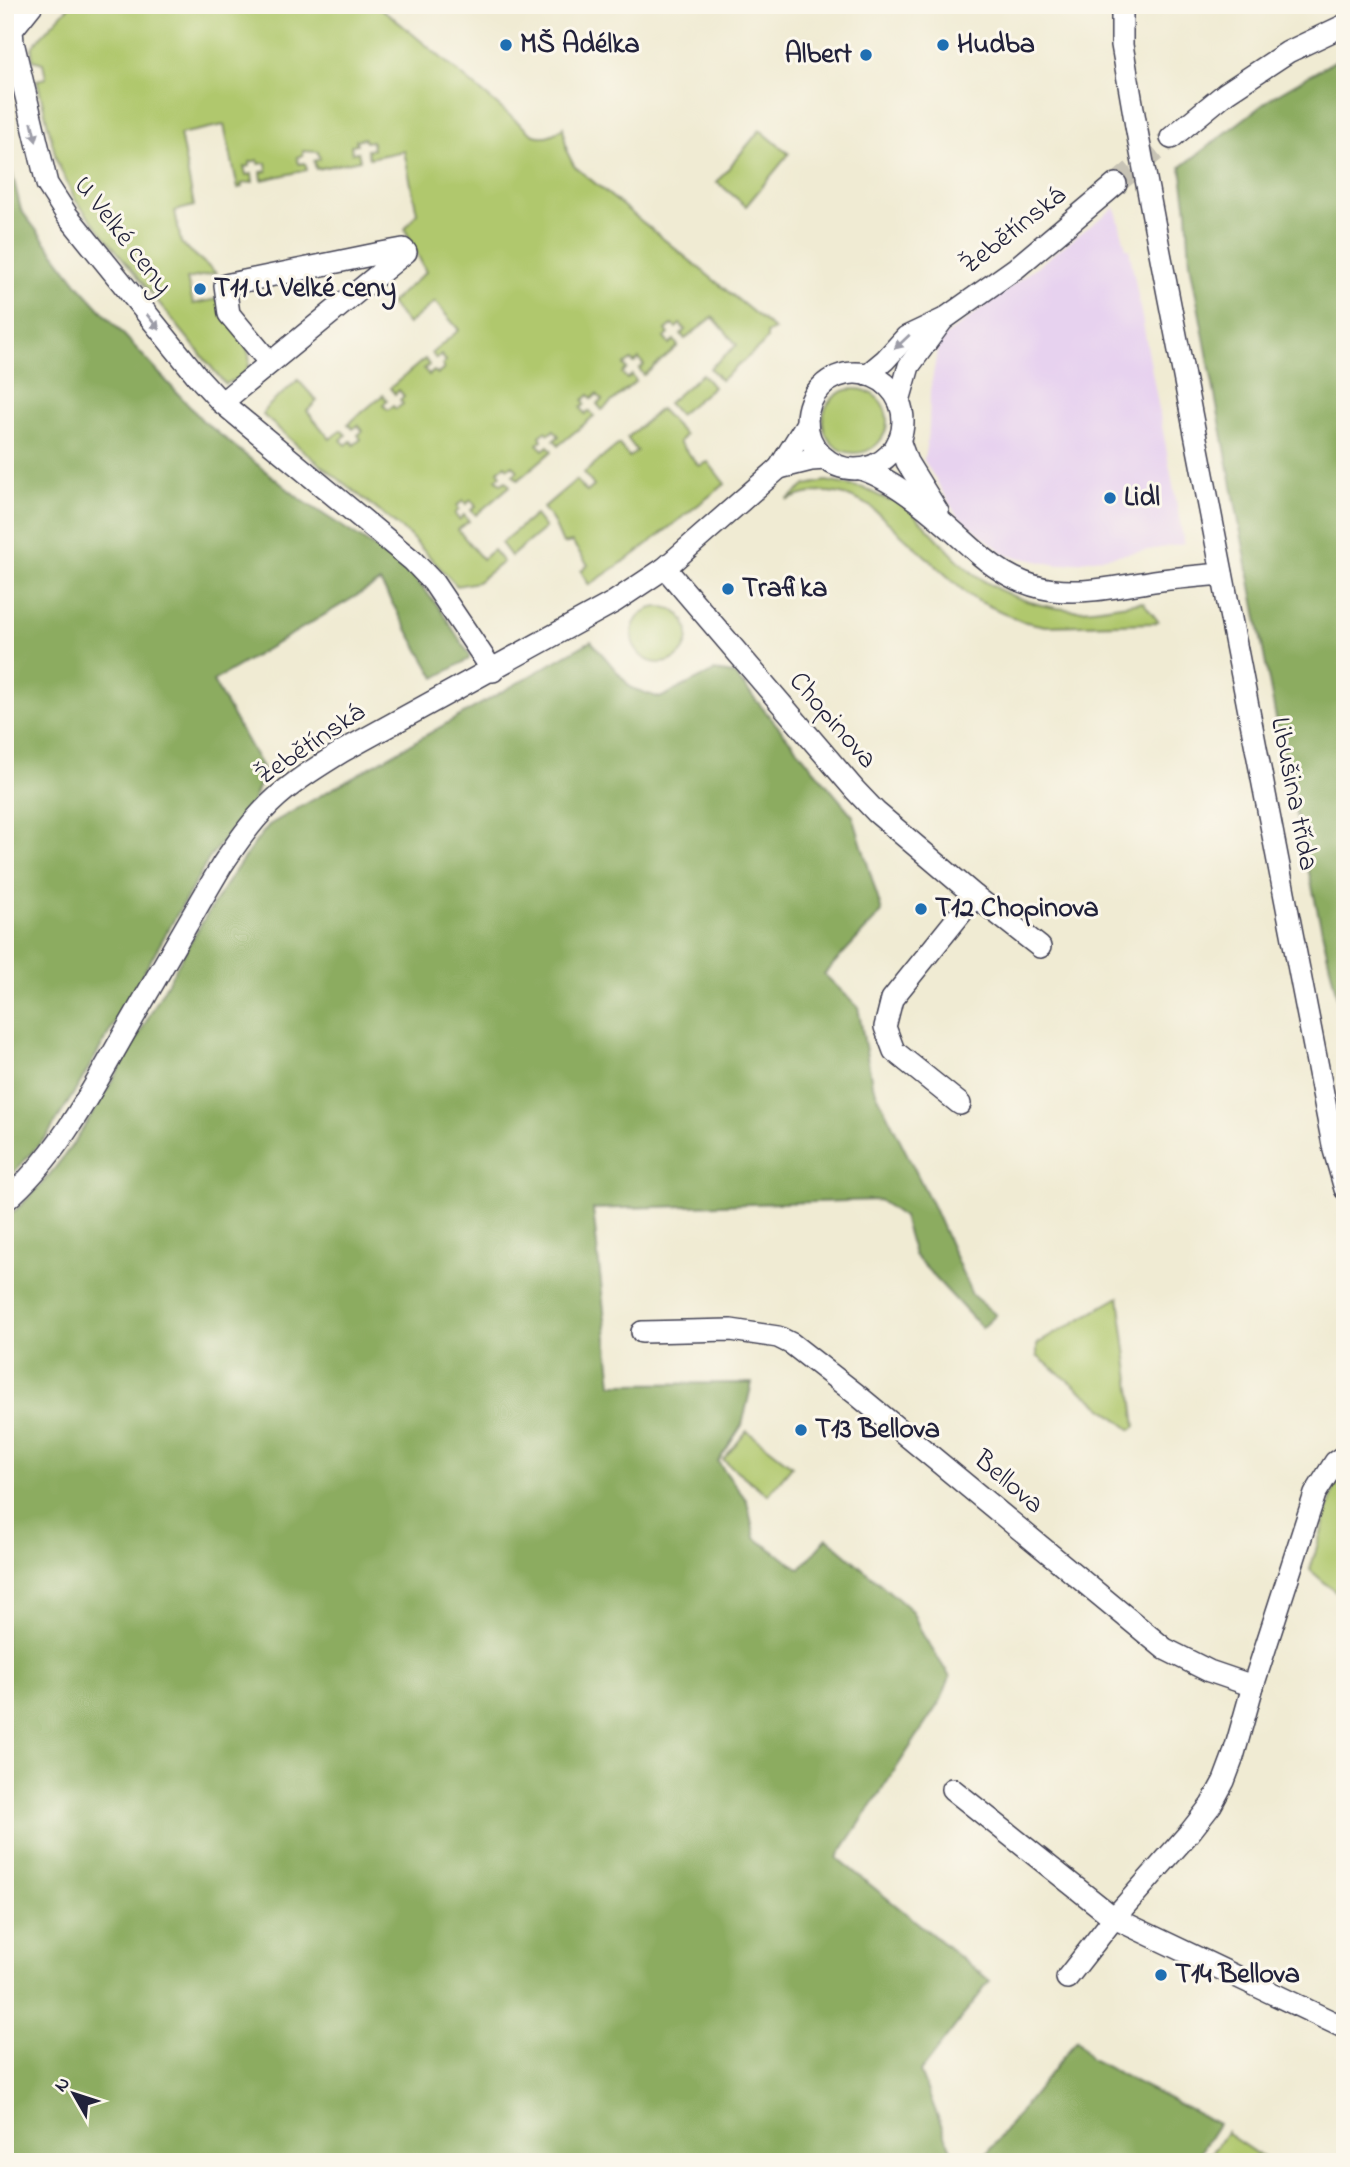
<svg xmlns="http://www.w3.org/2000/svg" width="1350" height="2167" font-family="'Indie Flower',sans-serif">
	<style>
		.built { fill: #e7d2ef }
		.green { fill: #b0c86d; stroke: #697554; stroke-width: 2 }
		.forest { fill: #8cac60; stroke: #57674e; stroke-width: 2 }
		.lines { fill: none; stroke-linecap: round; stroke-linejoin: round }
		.minor-tunnel { stroke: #c7c3b5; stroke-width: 21; stroke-dasharray: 21 10; stroke-linecap: butt }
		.minor-casing { stroke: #414052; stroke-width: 24 }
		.minor { stroke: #fff; stroke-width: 21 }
		.minor-bridge-casing { stroke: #414052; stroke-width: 24; stroke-linecap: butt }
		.minor-bridge { stroke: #fff; stroke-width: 21 }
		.oneway { fill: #9c9ca7 }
		.poi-dot { fill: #1f6fb2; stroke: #fbf7ec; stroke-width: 2.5 }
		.labels { text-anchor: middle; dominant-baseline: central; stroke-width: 6; stroke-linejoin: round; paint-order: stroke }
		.poi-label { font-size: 28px; font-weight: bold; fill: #22223b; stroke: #fbf7ec; text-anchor: start }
		.street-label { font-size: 28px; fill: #22223b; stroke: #fbf7ec }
	</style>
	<rect width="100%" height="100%" fill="#fbf7ec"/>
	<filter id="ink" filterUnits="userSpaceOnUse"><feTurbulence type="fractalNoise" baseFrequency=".0143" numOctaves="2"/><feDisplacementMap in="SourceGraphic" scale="14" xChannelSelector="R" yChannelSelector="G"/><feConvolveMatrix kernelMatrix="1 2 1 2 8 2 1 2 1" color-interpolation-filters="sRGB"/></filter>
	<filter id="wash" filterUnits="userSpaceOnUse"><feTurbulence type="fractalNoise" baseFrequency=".00686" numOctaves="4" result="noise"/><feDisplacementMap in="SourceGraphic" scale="28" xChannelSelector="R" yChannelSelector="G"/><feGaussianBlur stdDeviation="1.57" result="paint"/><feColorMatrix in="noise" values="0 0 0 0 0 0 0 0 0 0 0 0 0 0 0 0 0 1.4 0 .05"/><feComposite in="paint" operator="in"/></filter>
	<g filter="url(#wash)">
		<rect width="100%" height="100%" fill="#f0ebd3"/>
		<!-- built -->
		<polygon class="built" points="1115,207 1126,248 1129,248 1184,544 1058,565 1006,555 956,514 924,460 929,427 930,391 939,341"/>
		<!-- green -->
		<g class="green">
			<path d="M 70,5 L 376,5 L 390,15 L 532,134 C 543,139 554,135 563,127 L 567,152 L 574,166 L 775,330 L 767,333 L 767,339 L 762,345 L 721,380 L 710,368 L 737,345 L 713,317 L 685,339 L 681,334 L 685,330 L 680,324 L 676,328 L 672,325 L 666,330 L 669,334 L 664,338 L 669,344 L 674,340 L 678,346 L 644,375 L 639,369 L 644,365 L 639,359 L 634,363 L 631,360 L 624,365 L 627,369 L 622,373 L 627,379 L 632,375 L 636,381 L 602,410 L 597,404 L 602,400 L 597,394 L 592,399 L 589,395 L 583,400 L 585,404 L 581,408 L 585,414 L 590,411 L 594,416 L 559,445 L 554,440 L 559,436 L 554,430 L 549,434 L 546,431 L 540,436 L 542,440 L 537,444 L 543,450 L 548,446 L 552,451 L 518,480 L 513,475 L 518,471 L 513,465 L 508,468 L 505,465 L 498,471 L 501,475 L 496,479 L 501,484 L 506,481 L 510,486 L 476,515 L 471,510 L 476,506 L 471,500 L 466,504 L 463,500 L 457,506 L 459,509 L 455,514 L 459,520 L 464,515 L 469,521 L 458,530 L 482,559 L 493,550 L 503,562 L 477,582 L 457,586 L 409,535 L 306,453 L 263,415 L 266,408 L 298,380 L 317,401 L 307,411 L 330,439 L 341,430 L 346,435 L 341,440 L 346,445 L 351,441 L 354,445 L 361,439 L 358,435 L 363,431 L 358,425 L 353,429 L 348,424 L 383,395 L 387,400 L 383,405 L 388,410 L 393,406 L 396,409 L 403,404 L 400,400 L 404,396 L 399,390 L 395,394 L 390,388 L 422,361 L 425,359 L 429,365 L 424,369 L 429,375 L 434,371 L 438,374 L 444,369 L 442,365 L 446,361 L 441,355 L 436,359 L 432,353 L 459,330 L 435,302 L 408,324 L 390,303 L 426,272 L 405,229 L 417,213 L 404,151 L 369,158 L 367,150 L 373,149 L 372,141 L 366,142 L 364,138 L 356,140 L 357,144 L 351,145 L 352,153 L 358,152 L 360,160 L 316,169 L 314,161 L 320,159 L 318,152 L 303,151 L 303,155 L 297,157 L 299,164 L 305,163 L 307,170 L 262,180 L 261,172 L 267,171 L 266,163 L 259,164 L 258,160 L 250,162 L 250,166 L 244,167 L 246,175 L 252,174 L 253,182 L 241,184 L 242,187 L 238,188 L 224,125 L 180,134 L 194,206 L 175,211 L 181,243 L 216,273 L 187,279 L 193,304 L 222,298 C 229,312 253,349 249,364 C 247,374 234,381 225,384 L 76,201 L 57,162 L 37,80 L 46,78 L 43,63 L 33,60 C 33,58 31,50 32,48 C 32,44 65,12 70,5 Z"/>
			<polygon points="760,130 789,154 746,206 717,182"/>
			<polygon points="702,374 713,387 679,415 668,403"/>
			<circle cx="855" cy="421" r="32"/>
			<polygon points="660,409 685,435 679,442 699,466 708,462 725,484 635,554 589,585 581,571 588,565 572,542 563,544 553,521 543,508 576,480 587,492 594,486 584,473 619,444 629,457 637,451 627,438"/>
			<path d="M 826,481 L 863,488 L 890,501 L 895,497 C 919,517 938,540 960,562 C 990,591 1032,607 1073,610 C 1095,611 1120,604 1143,602 L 1158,621 L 1155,623 L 1045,626 L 1021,621 L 976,600 L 966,593 L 871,507 C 842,490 819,487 787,500 L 806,485 Z"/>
			<polygon points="535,515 545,528 511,556 501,543"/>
			<circle cx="660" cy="635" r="28"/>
			<polygon points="1119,1297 1136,1426 1131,1430 1037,1356 1037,1344"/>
			<polygon points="747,1431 792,1466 768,1495 723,1460"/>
			<polygon points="1345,1472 1345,1600 1310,1570 1334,1489"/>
			<polygon points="1226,2132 1226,2133 1269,2162 1206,2162"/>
		</g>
		<!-- forest -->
		<g class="forest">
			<polygon points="1345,55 1345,1033 1285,766 1190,263 1187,211 1181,167 1274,96"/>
			<polygon points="5,143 21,210 80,287 202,420 300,499 406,568 438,606 469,654 469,659 435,678 380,582 213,681 264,771 252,803 210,857 79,1085 47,1136 5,1182"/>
			<path d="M 591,641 L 631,688 L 660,698 L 714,671 L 734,674 L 853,816 L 882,912 L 824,974 L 858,1007 L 872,1084 L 933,1206 L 972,1295 L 996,1315 L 982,1328 L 914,1255 L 903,1217 L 879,1200 L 593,1209 L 612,1384 L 752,1383 L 742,1425 L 718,1462 L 747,1501 L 755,1538 L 800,1569 L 827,1538 L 912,1611 L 923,1635 L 950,1677 L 941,1700 L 837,1858 L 990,1981 L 920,2072 L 952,2152 L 966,2162 L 5,2162 L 5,1219 C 59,1175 92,1116 126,1057 C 171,979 212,895 269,825 Z"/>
			<polygon points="1077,2040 1091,2059 1218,2124 1194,2162 980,2162"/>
		</g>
	</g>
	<g filter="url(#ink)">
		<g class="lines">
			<!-- minor-tunnel -->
			<polyline class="minor-tunnel" points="1116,184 1171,138"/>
			<!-- minor casing -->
			<g class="minor-casing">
				<g id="minor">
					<polyline points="32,5 12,30 13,42 47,184 67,215 198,377 221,402 413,561 433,582 493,671"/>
					<polyline points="1122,5 1122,45 1136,126"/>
					<polyline points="1171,138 1226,93 1288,52 1345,25"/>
					<polyline points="1155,227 1334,1150 1345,1189"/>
					<circle cx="855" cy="421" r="48"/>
					<polyline points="867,375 885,360 906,337 944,319 1016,268 1116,184"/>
					<polyline points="899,401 909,366 942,321"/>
					<polyline points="221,402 231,395 406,252 403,249 381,253 225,285 229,314 270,363"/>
					<polyline points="899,440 907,462 938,512"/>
					<polyline points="779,468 811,460 826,459"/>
					<path d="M 861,469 C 899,481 943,522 973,549 C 1032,603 1076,594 1148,582 C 1173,578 1197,576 1222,574"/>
					<polyline points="665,568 855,790 876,812 975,896 892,999 885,1027 894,1051 960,1104"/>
					<polyline points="975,896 1040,947"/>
					<path d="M 5,1201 C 60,1154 93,1088 128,1027 C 159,973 190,919 222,865 C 234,847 246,829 261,813 C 284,787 314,769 343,751 L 614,602 L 665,568 L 779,468 L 807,423"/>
					<polyline points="642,1332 731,1330 778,1337 792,1344 856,1394 1165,1649 1209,1671 1253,1686"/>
					<polyline points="952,1789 1114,1918 1345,2028"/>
					<polyline points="1067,1978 1114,1918 1190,1832 1211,1805 1224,1781 1233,1757 1253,1686 1315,1494 1335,1462 1345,1455"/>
				</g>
			</g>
			<!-- minor -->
			<use href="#minor" class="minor"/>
			<!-- minor-bridge casing -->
			<g class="minor-bridge-casing">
				<polyline id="minor-bridge" points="1136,126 1155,227"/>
			</g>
			<!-- minor-bridge -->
			<use href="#minor-bridge" class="minor-bridge"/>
		</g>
		<!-- one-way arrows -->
		<defs><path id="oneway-solid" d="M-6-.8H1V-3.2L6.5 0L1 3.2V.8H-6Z" transform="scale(1.75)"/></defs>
		<g class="oneway">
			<use href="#oneway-solid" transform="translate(34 132) rotate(77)"/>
			<use href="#oneway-solid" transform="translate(153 322) rotate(51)"/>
			<use href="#oneway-solid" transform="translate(902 342) rotate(137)"/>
		</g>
	</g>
	<!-- markers -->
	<g class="poi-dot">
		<circle cx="506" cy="45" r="7"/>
		<circle cx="943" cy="45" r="7"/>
		<circle cx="866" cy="55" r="7"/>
		<circle cx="200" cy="289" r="7"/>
		<circle cx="1110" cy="498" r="7"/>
		<circle cx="728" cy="589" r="7"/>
		<circle cx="921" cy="909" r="7"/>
		<circle cx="801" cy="1430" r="7"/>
		<circle cx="1161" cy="1975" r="7"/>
	</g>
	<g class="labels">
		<!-- poi labels -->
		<g class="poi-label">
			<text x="520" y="45">MŠ Adélka</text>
			<text x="957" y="45">Hudba</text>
			<text x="852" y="55" text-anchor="end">Albert</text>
			<text x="214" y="289">T11 U Velké ceny</text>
			<text x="1124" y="498">Lidl</text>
			<text x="742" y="589">Trafika</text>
			<text x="935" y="909">T12 Chopinova</text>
			<text x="815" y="1430">T13 Bellova</text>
			<text x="1175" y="1975">T14 Bellova</text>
		</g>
		<!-- street labels -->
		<g class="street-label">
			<text transform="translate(1014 231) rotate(-38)">Žebětínská</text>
			<text transform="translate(122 236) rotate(52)">U Velké ceny</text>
			<text transform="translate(832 721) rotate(49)">Chopinova</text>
			<text transform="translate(311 745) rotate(-34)">Žebětínská</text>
			<text transform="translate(1293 794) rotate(79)">Libušina třída</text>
			<text transform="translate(1008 1483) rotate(40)">Bellova</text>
		</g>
	</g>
	<!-- margin -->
	<rect width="1350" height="2167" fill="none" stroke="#fbf7ec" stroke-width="28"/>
	<!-- north arrow -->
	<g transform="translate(74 2094) rotate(309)" stroke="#fbf7ec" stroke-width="5" paint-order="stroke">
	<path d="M0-5L12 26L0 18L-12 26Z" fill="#22223b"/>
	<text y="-10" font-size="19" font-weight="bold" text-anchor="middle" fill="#22223b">N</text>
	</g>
</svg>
